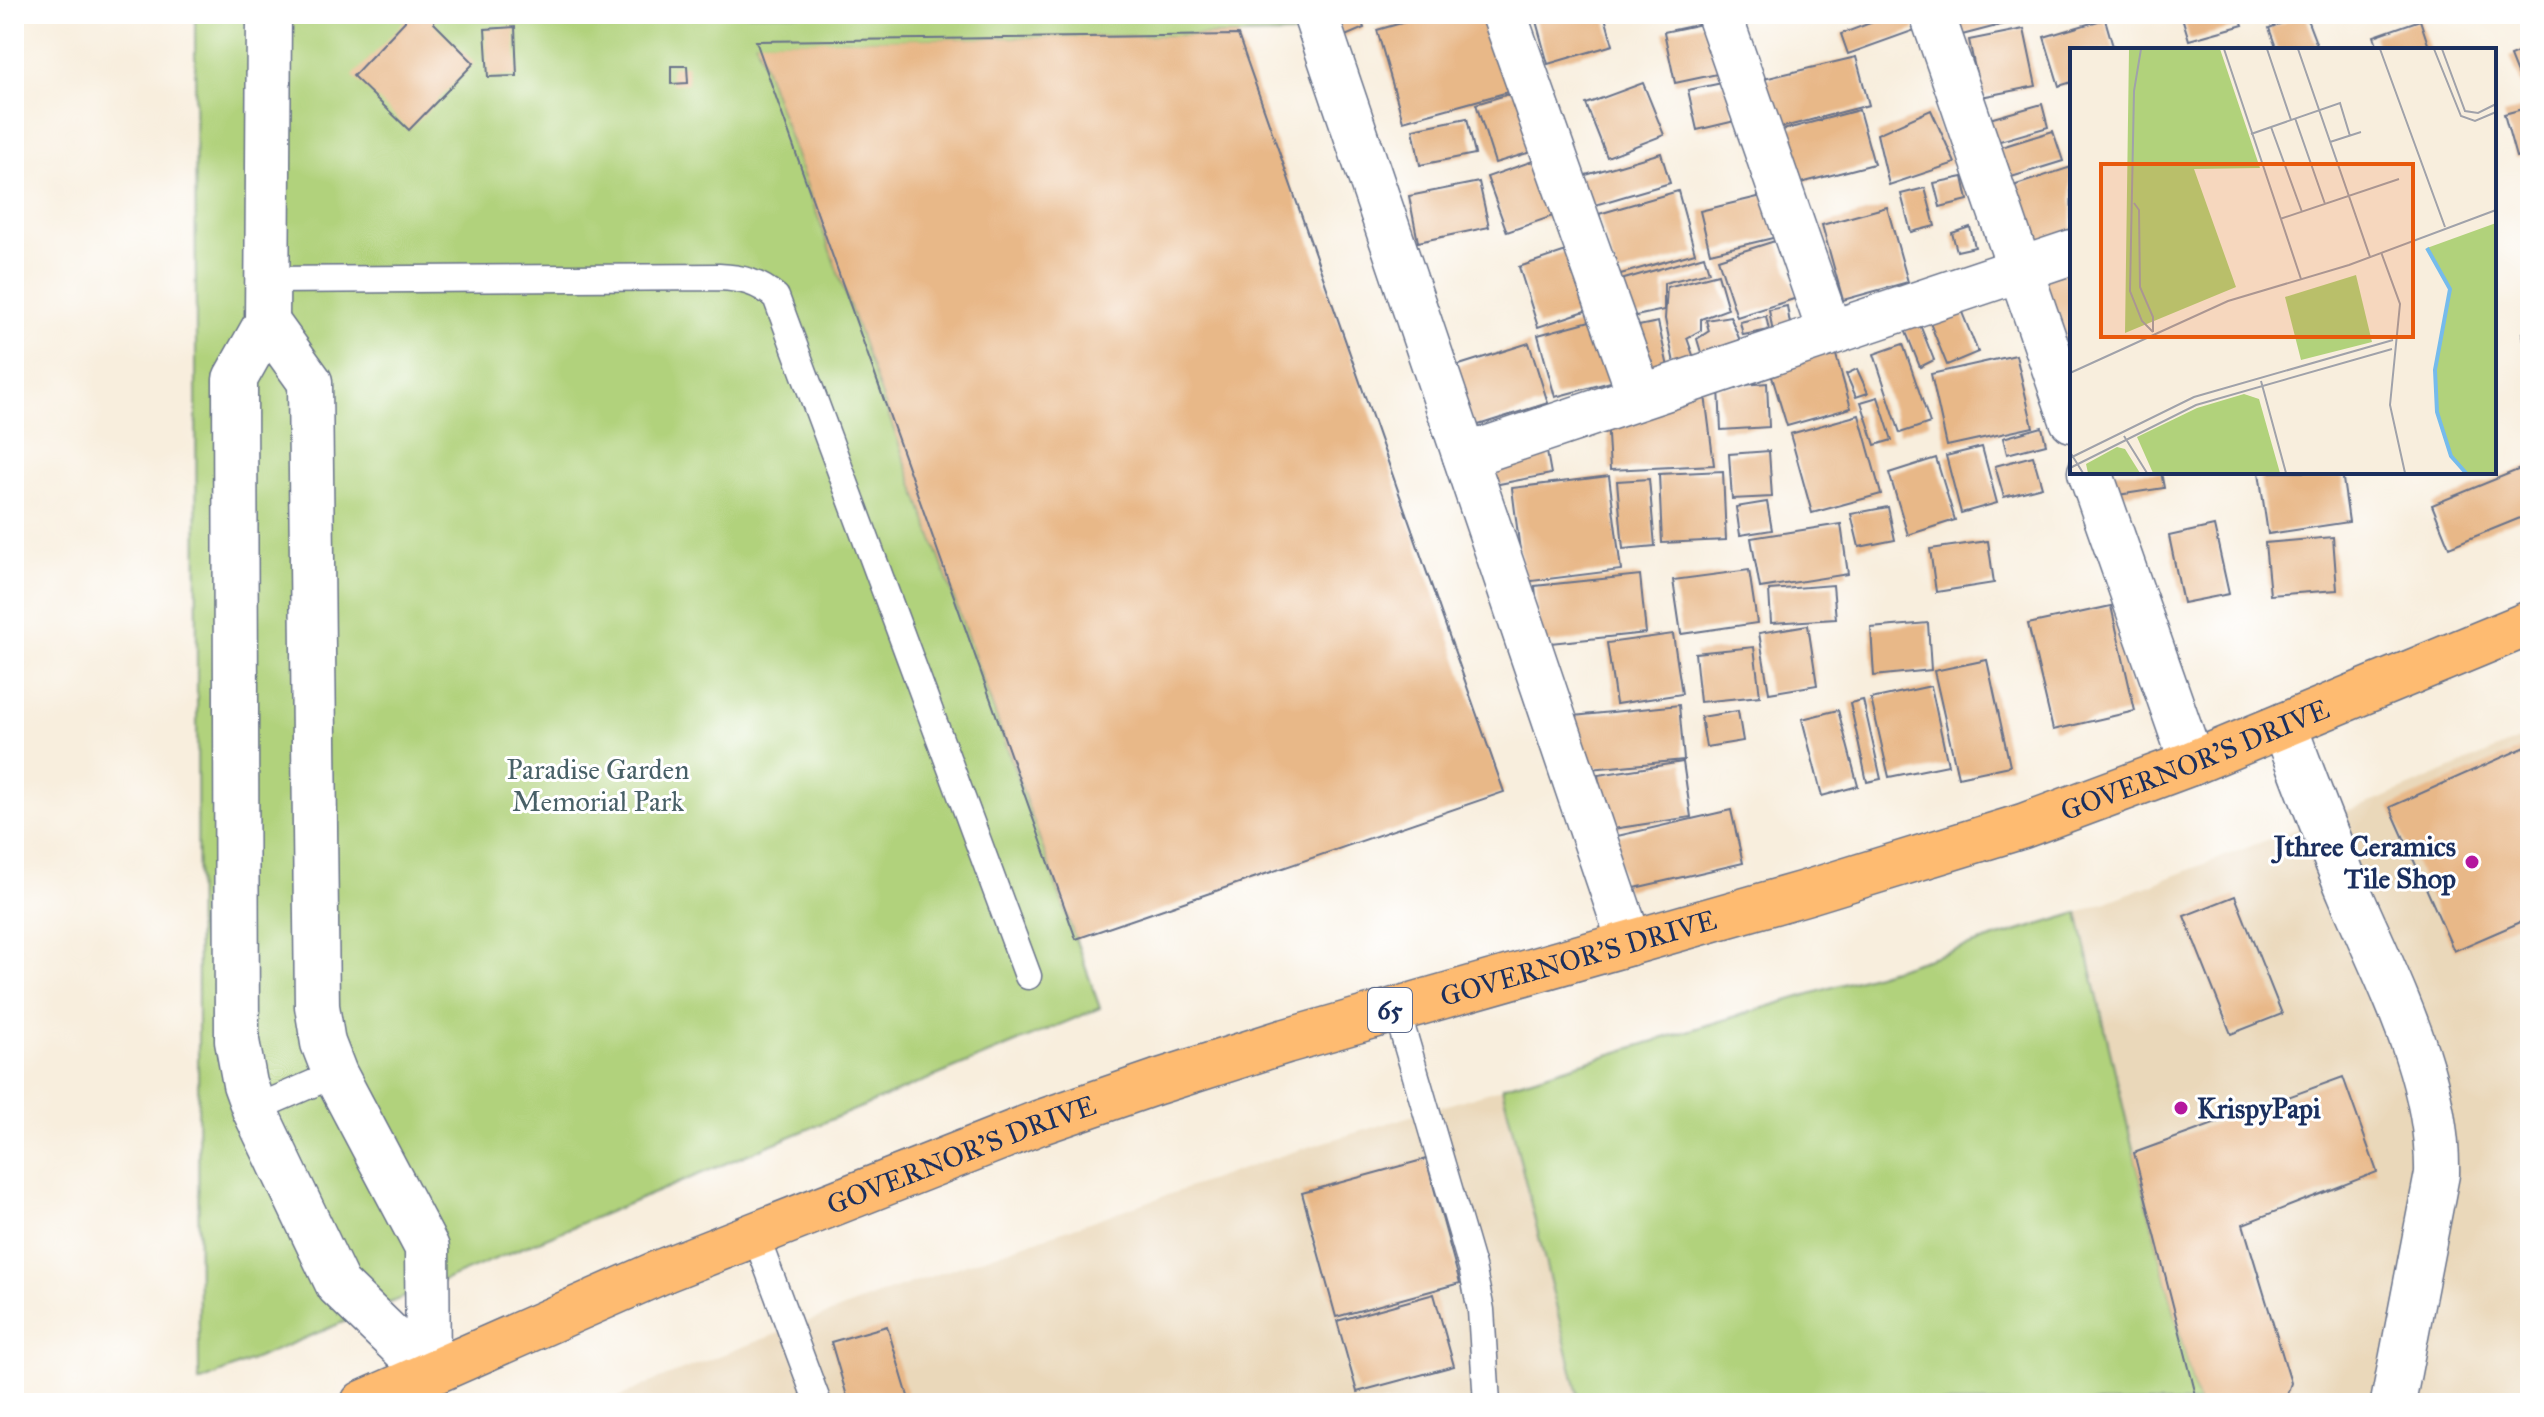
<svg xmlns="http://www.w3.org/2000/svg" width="2544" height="1417" font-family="'IM FELL Great Primer',serif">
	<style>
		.built { fill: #ead8ba }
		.green { fill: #b1d27b; stroke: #66806c; stroke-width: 2 }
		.building { fill: #e8b888 }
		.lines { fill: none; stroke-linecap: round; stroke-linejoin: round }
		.service-casing { stroke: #68728a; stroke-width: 29 }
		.minor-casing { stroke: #68728a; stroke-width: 47 }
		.primary-casing { stroke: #68728a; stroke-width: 47 }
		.service { stroke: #fff; stroke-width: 26 }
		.minor { stroke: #fff; stroke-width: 44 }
		.primary { stroke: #febb71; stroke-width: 44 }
		.poi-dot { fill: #b5179e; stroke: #fff; stroke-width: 3 }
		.labels { text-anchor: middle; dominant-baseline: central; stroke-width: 6; stroke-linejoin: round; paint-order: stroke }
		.shield { fill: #fff; stroke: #5f6d8e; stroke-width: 2 }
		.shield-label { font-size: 26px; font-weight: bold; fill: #1b2f5e }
		.street-label { font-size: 28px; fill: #1b2f5e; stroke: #fff }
		.park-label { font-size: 28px; fill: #486067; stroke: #fff }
		.poi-label { font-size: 28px; font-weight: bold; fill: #1b2f5e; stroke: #fff; text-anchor: end }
		.inset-river { fill: none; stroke: #75bbec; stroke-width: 4 }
		.inset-road { fill: none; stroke: #a0a2aa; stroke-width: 2 }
		.view { fill: #e8590c; fill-opacity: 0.15; stroke: #e8590c; stroke-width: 4 }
		.inset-edge { fill: none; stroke: #1b2f5e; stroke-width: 4 }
	</style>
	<rect width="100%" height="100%" fill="#fff"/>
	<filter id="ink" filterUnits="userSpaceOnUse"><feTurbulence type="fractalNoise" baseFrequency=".0125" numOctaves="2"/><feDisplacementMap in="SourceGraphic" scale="16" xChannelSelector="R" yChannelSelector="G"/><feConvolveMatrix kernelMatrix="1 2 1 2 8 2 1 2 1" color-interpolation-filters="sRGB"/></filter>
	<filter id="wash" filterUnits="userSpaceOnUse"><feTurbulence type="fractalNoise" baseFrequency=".006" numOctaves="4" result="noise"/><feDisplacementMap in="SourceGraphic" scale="32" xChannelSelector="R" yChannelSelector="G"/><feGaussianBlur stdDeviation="1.8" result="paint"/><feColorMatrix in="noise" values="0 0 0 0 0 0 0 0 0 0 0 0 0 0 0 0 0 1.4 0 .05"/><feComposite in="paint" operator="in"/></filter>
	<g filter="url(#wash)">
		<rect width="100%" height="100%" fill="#f8eedd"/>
		<!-- built -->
		<polygon class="built" points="2530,735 2530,1403 606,1403 659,1379 883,1293 1289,1153 2078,913 2295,829 2381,799"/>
		<!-- green -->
		<g class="green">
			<polygon points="195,14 1291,14 1298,34 756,42 1100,1008 199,1382"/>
			<polygon points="2078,913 2134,1153 2198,1403 1580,1403 1502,1087"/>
		</g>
		<g id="blocks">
			<!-- building -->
			<g class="building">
				<polygon points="405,14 434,14 434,23 474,63 409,130 353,76 405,21"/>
				<polygon points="1334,14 1359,14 1364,28 1343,37"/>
				<polygon points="1433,14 1491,14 1512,91 1403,121 1377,30"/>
				<polygon points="1534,14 1604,14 1613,45 1548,64"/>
				<polygon points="1894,14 1909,14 1915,30 1848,54 1841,34"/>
				<polygon points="1956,14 2039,14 2039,15 1962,35"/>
				<polygon points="2181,14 2239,14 2243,25 2189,40"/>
				<polygon points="2305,14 2318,48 2277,50 2269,28"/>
				<polygon points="2105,19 2114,50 2072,50 2072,82 2059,86 2044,37"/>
				<polygon points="2420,20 2430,50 2379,50 2374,36"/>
				<polygon points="1711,22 1722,73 1675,83 1664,32"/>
				<polygon points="515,27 517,76 488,77 485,29"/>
				<polygon points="2024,29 2036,86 1981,97 1969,40"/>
				<polygon points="1238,35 1504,792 1076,939 756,41"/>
				<polygon points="2530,48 2530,94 2526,96 2510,56"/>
				<polygon points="1856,57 1869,105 1772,130 1760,80"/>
				<polygon points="671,66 687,66 688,83 671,84"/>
				<polygon points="1727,82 1735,121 1697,130 1688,90"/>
				<polygon points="1643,83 1664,135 1607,157 1586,104"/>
				<polygon points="1529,88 1547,147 1495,163 1476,104"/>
				<polygon points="2042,104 2048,127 1993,143 1986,120"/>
				<polygon points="2530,107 2530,154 2516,157 2504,114"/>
				<polygon points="1859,110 1874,164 1793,185 1779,131"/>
				<polygon points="1931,110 1955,163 1889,185 1877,134"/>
				<polygon points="1467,118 1475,154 1420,165 1413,129"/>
				<polygon points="2053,131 2063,161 2005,179 1995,149"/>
				<polygon points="1661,153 1670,183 1588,207 1579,177"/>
				<polygon points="1533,161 1553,216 1507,232 1487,177"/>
				<polygon points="2071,167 2072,238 2029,253 2007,188"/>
				<polygon points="1963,177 1968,200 1940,207 1934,183"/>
				<polygon points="1479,182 1489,227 1418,242 1409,196"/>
				<polygon points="2530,183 2530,208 2529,208 2522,185"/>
				<polygon points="1925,188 1935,226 1911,232 1901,194"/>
				<polygon points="1678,191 1695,253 1617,275 1599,214"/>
				<polygon points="1766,195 1777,237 1710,253 1700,211"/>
				<polygon points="1887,207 1908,282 1843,300 1822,225"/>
				<polygon points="1970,227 1975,247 1957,251 1952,233"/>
				<polygon points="1778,240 1797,298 1737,317 1718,259"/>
				<polygon points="1569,250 1588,310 1538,327 1519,267"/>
				<polygon points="1704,256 1709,272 1664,283 1664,310 1631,317 1614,282"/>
				<polygon points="2072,263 2072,342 2066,344 2041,274"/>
				<polygon points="1718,274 1728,309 1701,319 1701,330 1687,338 1694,358 1674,363 1665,319 1667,287"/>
				<polygon points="1957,300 1978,352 1947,365 1926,313"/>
				<polygon points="1787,306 1792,336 1774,339 1769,310"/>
				<polygon points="1730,316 1743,348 1703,359 1697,339 1709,331 1706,320"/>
				<polygon points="1766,316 1769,330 1743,335 1740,322"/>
				<polygon points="1601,318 1618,380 1555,397 1538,335"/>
				<polygon points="1918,320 1934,360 1920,367 1904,327"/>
				<polygon points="1658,322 1668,367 1644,373 1634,327"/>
				<polygon points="2530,331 2530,359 2529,359 2522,333"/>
				<polygon points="1529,343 1548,403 1472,427 1453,367"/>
				<polygon points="1903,344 1930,423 1900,433 1874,354"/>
				<polygon points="1834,348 1851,408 1787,426 1769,367"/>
				<polygon points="2016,355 2033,427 1947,446 1931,374"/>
				<polygon points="1857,369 1868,393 1856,397 1846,374"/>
				<polygon points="1767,383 1769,427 1721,430 1719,387"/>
				<polygon points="1704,387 1714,465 1610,470 1607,418"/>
				<polygon points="1878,397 1892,440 1875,445 1861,402"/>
				<polygon points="1859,415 1881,494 1812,513 1790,434"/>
				<polygon points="2042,427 2046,444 2007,454 2003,438"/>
				<polygon points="1545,441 1551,474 1494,485 1487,452"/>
				<polygon points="1982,447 1997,503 1961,513 1946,456"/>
				<polygon points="1769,451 1772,497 1732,499 1729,454"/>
				<polygon points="2033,456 2042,487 2004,497 1995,466"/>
				<polygon points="1936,458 1955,520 1908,535 1889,473"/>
				<polygon points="2530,465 2530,514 2449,547 2432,505"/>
				<polygon points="1723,471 1726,540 1662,543 1659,474"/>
				<polygon points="2107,472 2161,472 2164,488 2111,496"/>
				<polygon points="2259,472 2342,472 2349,522 2268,534"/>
				<polygon points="1609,476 1621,570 1524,582 1512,488"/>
				<polygon points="1649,479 1655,546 1623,549 1617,481"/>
				<polygon points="1767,502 1772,530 1740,535 1736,507"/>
				<polygon points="1888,507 1895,540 1859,547 1851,514"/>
				<polygon points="1841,524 1848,574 1760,588 1751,538"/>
				<polygon points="2214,526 2229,594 2183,603 2169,536"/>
				<polygon points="2333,537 2337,590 2270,595 2265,543"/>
				<polygon points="1988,541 1994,583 1936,592 1930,549"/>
				<polygon points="1749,570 1757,623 1681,634 1673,580"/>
				<polygon points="1640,575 1646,633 1541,644 1535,586"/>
				<polygon points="1833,585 1836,619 1771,623 1769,590"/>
				<polygon points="2111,606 2135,711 2053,730 2028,624"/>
				<polygon points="1928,623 1931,670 1874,676 1871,628"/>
				<polygon points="1808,625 1817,685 1769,693 1759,633"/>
				<polygon points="1673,634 1682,694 1616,704 1607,643"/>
				<polygon points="1754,647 1760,696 1700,702 1695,653"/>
				<polygon points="1987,660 2010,766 1958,777 1934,671"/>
				<polygon points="1931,686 1948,765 1889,777 1871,699"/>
				<polygon points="1863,700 1881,779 1867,782 1850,703"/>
				<polygon points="1679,705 1684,760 1580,770 1574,716"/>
				<polygon points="1838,710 1858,786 1822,796 1802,719"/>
				<polygon points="1738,711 1743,741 1706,747 1701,717"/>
				<polygon points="2530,745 2530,918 2454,951 2390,807"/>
				<polygon points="1683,762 1691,817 1606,830 1598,775"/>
				<polygon points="1731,810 1743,863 1626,890 1613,837"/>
				<polygon points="2235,896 2282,1014 2231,1034 2184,916"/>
				<polygon points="2343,1077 2377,1172 2243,1224 2291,1383 2284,1403 2198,1403 2134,1153"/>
				<polygon points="1426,1159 1460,1283 1336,1317 1302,1193"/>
				<polygon points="1434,1294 1454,1366 1357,1392 1337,1321"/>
				<polygon points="887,1326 910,1403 849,1403 831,1342"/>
			</g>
		</g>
	</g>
	<g filter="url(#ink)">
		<use href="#blocks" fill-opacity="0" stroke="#68728a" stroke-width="2"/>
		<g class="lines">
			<!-- service casing -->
			<g class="service-casing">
				<g id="service">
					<path d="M 269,280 L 719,277 C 742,278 758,282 776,297 L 1028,976"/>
					<polyline points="1396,1008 1472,1267 1481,1310 1487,1403"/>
					<polyline points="254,1109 335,1074"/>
					<polyline points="755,1234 818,1403"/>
				</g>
			</g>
			<!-- minor casing -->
			<g class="minor-casing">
				<g id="minor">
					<polyline points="269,14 267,322 235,379 237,1041 245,1084 254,1109 338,1285 428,1372"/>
					<polyline points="1315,14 1630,943"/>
					<polyline points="1504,14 1640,396"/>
					<polyline points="1719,14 1830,333"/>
					<polyline points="1932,14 2072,420"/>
					<polyline points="267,322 310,382 317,1006 323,1043 335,1074 427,1248 428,1372"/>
					<polyline points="1465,456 2072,252"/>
					<polyline points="2090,472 2192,763"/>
					<path d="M 2284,725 C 2306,782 2327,839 2351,896 C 2389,984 2439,1077 2437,1174 L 2393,1403"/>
				</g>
			</g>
			<!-- primary casing -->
			<g class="primary-casing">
				<g id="primary">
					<path id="s1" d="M 363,1403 L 665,1270 L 1038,1123 L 1157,1082 L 1286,1041 L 1805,893 L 2023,826 L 2192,763 L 2530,623"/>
				</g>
			</g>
			<!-- service -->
			<use href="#service" class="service"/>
			<!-- minor -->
			<use href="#minor" class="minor"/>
			<!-- primary -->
			<use href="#primary" class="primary"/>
		</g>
	</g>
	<!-- markers -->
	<g class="poi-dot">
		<circle cx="2472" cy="862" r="8"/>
		<circle cx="2181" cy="1108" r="8"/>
	</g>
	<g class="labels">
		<!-- shield labels -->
		<rect class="shield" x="1368" y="988" width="44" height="44" rx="6"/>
		<g class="shield-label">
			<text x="1390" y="1010">65</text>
		</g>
		<!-- street labels -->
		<g class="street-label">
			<text stroke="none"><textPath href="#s1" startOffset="1944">GOVERNOR'S DRIVE</textPath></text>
			<text stroke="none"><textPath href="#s1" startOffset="1296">GOVERNOR'S DRIVE</textPath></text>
			<text stroke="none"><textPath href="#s1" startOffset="648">GOVERNOR'S DRIVE</textPath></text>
		</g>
		<!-- park labels -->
		<g class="park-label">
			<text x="598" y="769">Paradise Garden<tspan x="598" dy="32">Memorial Park</tspan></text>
		</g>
		<!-- poi labels -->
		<g class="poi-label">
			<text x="2456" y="846">Jthree Ceramics<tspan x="2456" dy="32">Tile Shop</tspan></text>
			<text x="2197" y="1108" text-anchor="start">KrispyPapi</text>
		</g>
	</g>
	<!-- overview -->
	<g transform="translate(2070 48)">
		<rect width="426" height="426" fill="#f8eedd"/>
		<path d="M 59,1 L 150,1 L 190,120 L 124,121 L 166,239 L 55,285 ZM 426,175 L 426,425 L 397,425 L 381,408 L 367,364 L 365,322 L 380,241 L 357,200 ZM 286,227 L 302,294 L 231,312 L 215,249 ZM 174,346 L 189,351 L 210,425 L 83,425 L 67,389 L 127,360 ZM 47,399 L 55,401 L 70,425 L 18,425 L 16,416 Z" fill="#b1d27b"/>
		<path class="inset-river" d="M 357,200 L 380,241 L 365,322 L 367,364 L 381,408 L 396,425"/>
		<path class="inset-road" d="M 71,1 L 64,43 L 60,243 L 72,273 L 83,284M 154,1 L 231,231M 197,1 L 221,72M 228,1 L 300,209M 310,1 L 375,179M 364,1 L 391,68 L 405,73 L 426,64M 372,1 L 395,63 L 408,65 L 426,56M 225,70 L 255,156M 201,79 L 232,164M 181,86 L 270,55 L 280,88M 260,94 L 291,84M 64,155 L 69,162 L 70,239 L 83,269 L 83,284M 210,171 L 329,131M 311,204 L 330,256 L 320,357 L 335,425M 0,325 L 158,253 L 279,217 L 426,162M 191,333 L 216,425M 54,388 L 77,425M 0,404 L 13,425M 0,410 L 124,349 L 323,292M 0,420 L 126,357 L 322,301"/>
		<path class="view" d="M 31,116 L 343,116 L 343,289 L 31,289 Z"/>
		<rect width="426" height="426" class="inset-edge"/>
	</g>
	<!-- margin -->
	<rect width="2544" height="1417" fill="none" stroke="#fff" stroke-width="48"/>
</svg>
